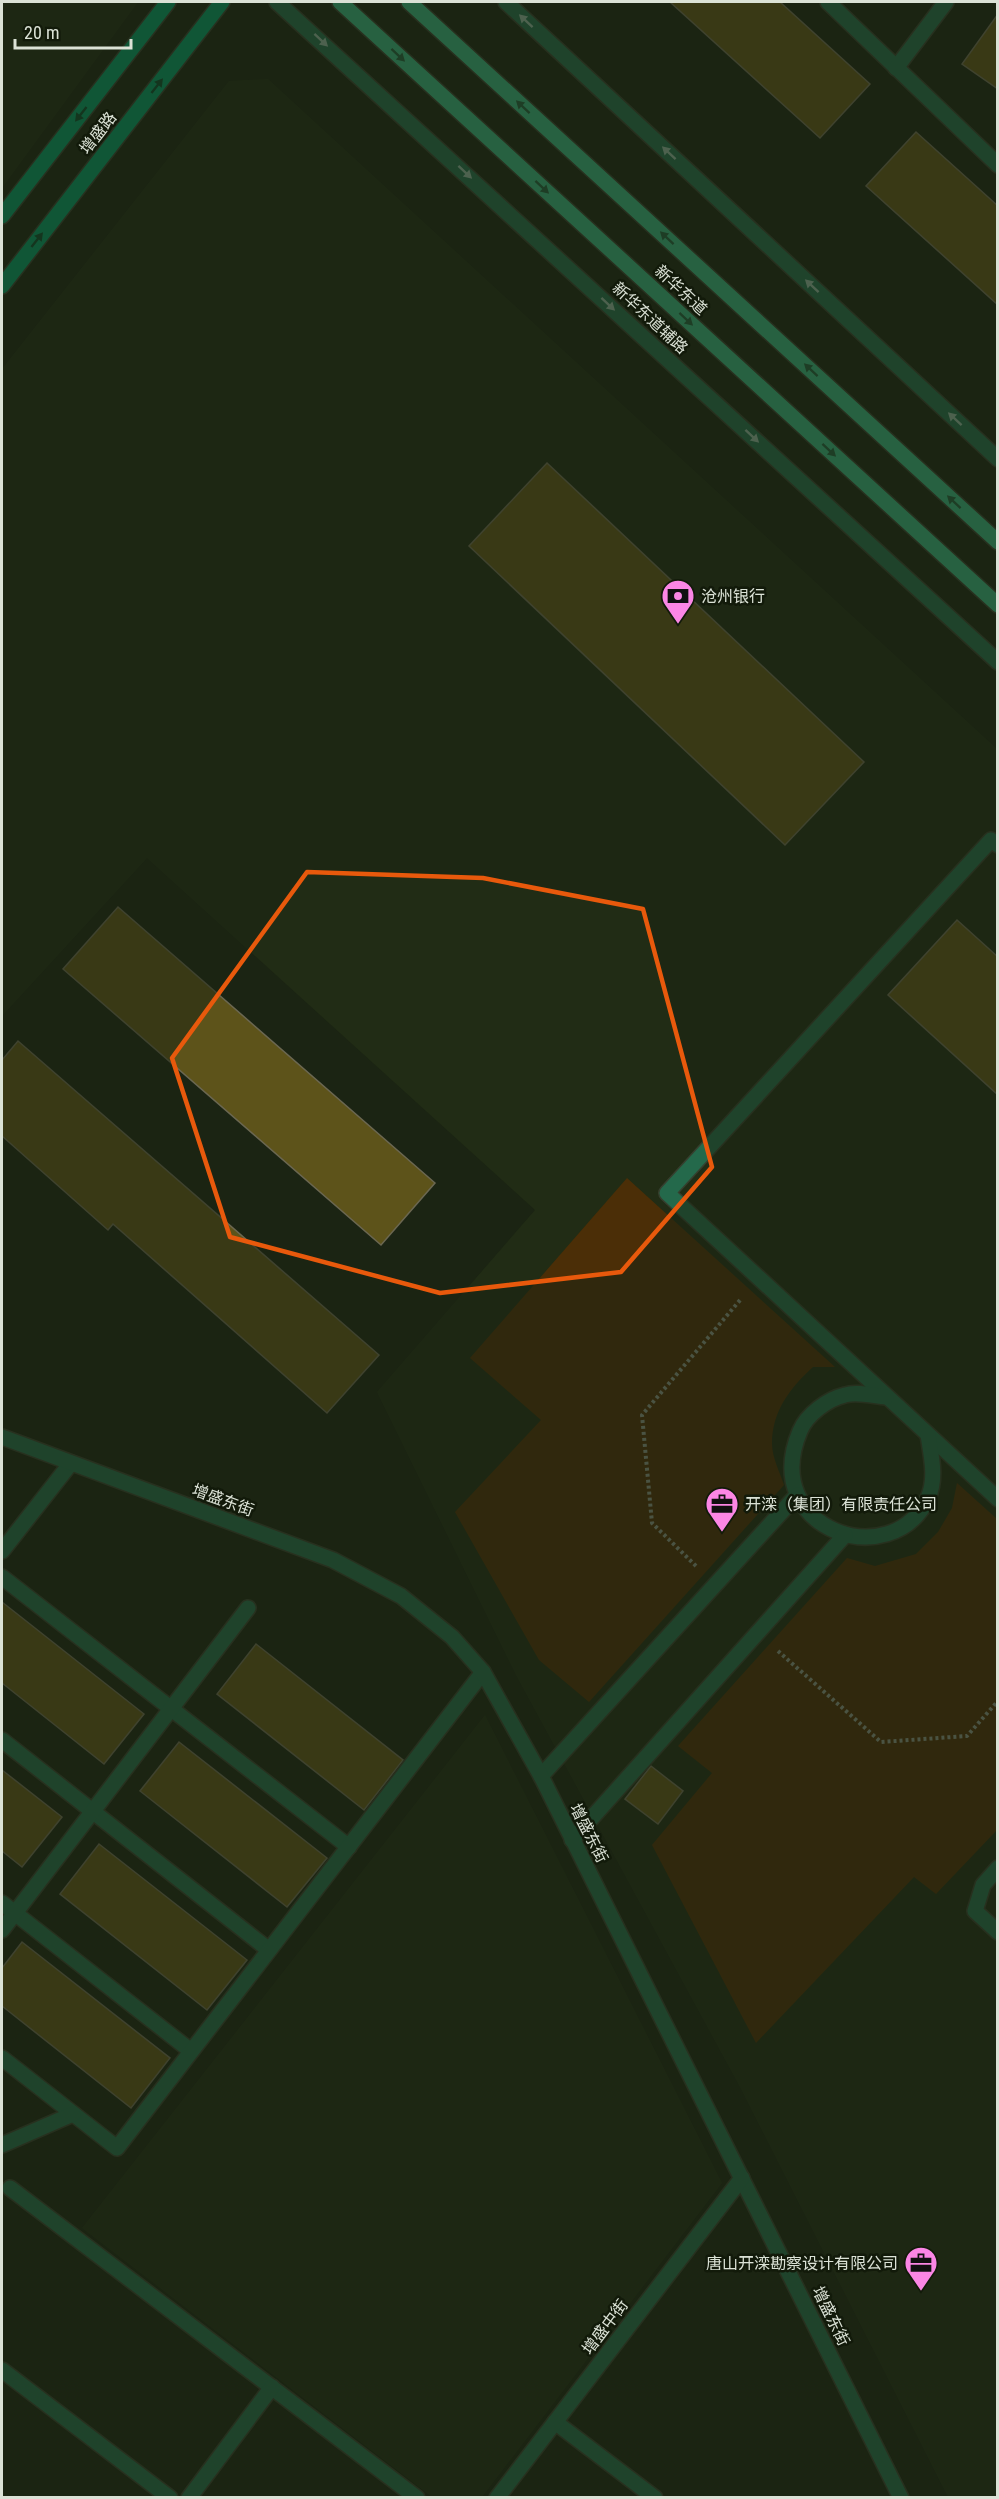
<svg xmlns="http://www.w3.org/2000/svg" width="999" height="2499" font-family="'Roboto Condensed','Noto Sans SC',sans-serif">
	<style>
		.built { fill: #212c15 }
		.green { fill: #4b2e07 }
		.building { fill: #5d531a; stroke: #6b6751; stroke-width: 1.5 }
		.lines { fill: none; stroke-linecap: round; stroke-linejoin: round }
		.lane-casing { stroke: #363f2e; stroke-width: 18 }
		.street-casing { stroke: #363f2e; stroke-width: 18 }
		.secondary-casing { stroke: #363f2e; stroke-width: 18 }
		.primary-casing { stroke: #363f2e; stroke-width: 18 }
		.path { stroke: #848c7e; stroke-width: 4; stroke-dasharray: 3 3; stroke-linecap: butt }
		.lane { stroke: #24694b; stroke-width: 15 }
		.street { stroke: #24694b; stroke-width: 15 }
		.secondary { stroke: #049263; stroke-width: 15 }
		.primary { stroke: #36ac7b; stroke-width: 15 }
		.oneway { fill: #89ac97 }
		.oneway2 { fill: #225c3d }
		.oneway3 { fill: #0c4a2e }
		.marked { fill: none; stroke: #e8590c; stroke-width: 4.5; stroke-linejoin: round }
		.labels { text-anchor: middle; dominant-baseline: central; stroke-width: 5; stroke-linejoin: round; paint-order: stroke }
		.street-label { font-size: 16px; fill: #dbe2d6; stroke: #121a0a }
		.poi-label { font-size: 16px; fill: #dbe2d6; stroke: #121a0a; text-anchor: start }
	</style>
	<rect width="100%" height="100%" fill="#1b2413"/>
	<!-- built -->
	<g class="built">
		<polygon points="2,2 138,2 2,188"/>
		<polygon points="268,79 997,749 997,2497 948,2497 740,2087 516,1675 377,1392 535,1210 147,858 2,1016 2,369 229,81"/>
		<polygon points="485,1715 722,2183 482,2497 432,2497 82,2228"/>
	</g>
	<!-- green -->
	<g class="green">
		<path d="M 627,1178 L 835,1367 L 813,1367 C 790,1388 772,1411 772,1444 C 772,1457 780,1473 784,1485 L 589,1702 L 539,1660 L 455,1512 L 541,1420 L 470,1358 Z"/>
		<polygon points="957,1483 997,1519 997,1830 936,1894 914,1877 756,2043 652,1845 712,1773 678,1746 847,1558 875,1566 916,1554 938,1532 952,1508"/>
	</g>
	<!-- building -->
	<g class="building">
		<polygon points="670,2 780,2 870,84 820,138"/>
		<polygon points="998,14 998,89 962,64"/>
		<polygon points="916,132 998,206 998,305 866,186"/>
		<polygon points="547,463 864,762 785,845 469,546"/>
		<polygon points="118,907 435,1183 381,1245 63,969"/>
		<polygon points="957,920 998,957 998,1095 888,995"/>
		<polygon points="18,1041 379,1355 327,1413 113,1224 108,1230 2,1136 2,1060"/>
		<polygon points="2,1602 144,1714 104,1764 2,1683"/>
		<polygon points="256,1644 403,1760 364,1810 217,1694"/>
		<polygon points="179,1742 327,1858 287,1907 140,1791"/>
		<polygon points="651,1766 683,1791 658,1824 625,1799"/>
		<polygon points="2,1770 62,1817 22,1867 2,1851"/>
		<polygon points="99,1844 247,1960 207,2010 60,1894"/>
		<polygon points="22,1942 170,2058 131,2108 2,2006 2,1968"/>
	</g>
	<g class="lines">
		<!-- lane casing -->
		<g class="lane-casing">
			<g id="lane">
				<polyline points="828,2 998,165"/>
				<polyline points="896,68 946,2"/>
				<polyline points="998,845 991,840 667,1193 998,1499"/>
				<path d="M 886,1397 C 874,1396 857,1391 845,1395 C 828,1399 807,1414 800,1431 C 758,1530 892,1575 928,1498 C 937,1478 931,1455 928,1435"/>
				<polyline points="2,1551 71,1463"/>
				<polyline points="2,1577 349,1847"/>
				<polyline points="2,1740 269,1950"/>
				<polyline points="541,1776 797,1495"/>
				<polyline points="572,1840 845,1535"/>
				<polyline points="998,1868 983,1885 975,1911 998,1932"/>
				<polyline points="2,1903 191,2051"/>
				<polyline points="2,1930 248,1608"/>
				<polyline points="2,2058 117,2148 483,1672"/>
				<polyline points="2,2145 73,2114"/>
				<polyline points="10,2188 417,2498"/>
				<polyline points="2,2370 170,2498"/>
				<polyline points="555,2422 655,2498"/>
				<polyline points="189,2498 272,2387"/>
			</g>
		</g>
		<!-- street casing -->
		<g class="street-casing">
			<g id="street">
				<polyline points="277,2 998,662"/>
				<polyline points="506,2 998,459"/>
				<polyline points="2,1437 333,1560 401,1596 452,1637 483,1672 541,1776 901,2498"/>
				<polyline points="497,2498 742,2178"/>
			</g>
		</g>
		<!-- secondary casing -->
		<g class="secondary-casing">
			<g id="secondary">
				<polyline points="2,216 168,2"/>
				<polyline points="2,286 222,2"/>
			</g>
		</g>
		<!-- primary casing -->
		<g class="primary-casing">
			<g id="primary">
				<polyline points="340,2 998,605"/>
				<polyline points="409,2 998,542"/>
			</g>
		</g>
		<!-- path -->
		<g class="path">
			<polyline points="696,1566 652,1523 642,1415 741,1299"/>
			<polyline points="778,1651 881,1742 967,1736 998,1701"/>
		</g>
		<!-- lane -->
		<use href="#lane" class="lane"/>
		<!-- street -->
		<use href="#street" class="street"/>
		<!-- secondary -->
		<use href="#secondary" class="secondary"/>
		<!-- primary -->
		<use href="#primary" class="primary"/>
	</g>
	<!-- one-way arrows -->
	<defs><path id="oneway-solid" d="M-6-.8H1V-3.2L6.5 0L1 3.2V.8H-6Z" transform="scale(1.5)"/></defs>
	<g class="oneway">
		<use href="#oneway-solid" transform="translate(526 21) rotate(-137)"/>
		<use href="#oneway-solid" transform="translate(321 40) rotate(43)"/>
		<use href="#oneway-solid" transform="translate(669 153) rotate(-137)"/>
		<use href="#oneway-solid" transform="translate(465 172) rotate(43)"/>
		<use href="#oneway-solid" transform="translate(812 286) rotate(-137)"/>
		<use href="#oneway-solid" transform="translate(608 304) rotate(43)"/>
		<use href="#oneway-solid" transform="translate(955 419) rotate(-137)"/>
		<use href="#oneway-solid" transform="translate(752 436) rotate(43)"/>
	</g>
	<g class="oneway2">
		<use href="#oneway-solid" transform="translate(398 55) rotate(43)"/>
		<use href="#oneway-solid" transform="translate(523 107) rotate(-137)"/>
		<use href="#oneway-solid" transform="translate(542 187) rotate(43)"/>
		<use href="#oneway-solid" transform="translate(667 238) rotate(-137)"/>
		<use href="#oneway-solid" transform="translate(686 319) rotate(43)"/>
		<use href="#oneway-solid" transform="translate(811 370) rotate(-137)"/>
		<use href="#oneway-solid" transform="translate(829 450) rotate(43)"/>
		<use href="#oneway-solid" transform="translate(954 502) rotate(-137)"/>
	</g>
	<g class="oneway3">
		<use href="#oneway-solid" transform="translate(157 86) rotate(-52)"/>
		<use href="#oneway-solid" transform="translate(81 114) rotate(128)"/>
		<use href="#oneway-solid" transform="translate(37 240) rotate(-52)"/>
	</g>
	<!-- marked area -->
	<path d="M0 0H999V2499H0ZM 307,872 L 483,878 L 643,909 L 712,1167 L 621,1272 L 440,1293 L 230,1237 L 172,1058 Z" fill="#1b2413" fill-opacity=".55" fill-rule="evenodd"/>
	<path class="marked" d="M 307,872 L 483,878 L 643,909 L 712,1167 L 621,1272 L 440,1293 L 230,1237 L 172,1058 Z"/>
	<!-- icons -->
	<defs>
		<g id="bank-pin" transform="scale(1.725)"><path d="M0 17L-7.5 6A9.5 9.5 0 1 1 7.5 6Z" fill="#fb86e5" stroke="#121a0a"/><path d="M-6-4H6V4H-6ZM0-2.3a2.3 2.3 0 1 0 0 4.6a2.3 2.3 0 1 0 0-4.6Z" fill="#111"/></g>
		<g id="office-pin" transform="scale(1.725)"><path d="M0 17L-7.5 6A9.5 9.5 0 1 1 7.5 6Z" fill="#fb86e5" stroke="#121a0a"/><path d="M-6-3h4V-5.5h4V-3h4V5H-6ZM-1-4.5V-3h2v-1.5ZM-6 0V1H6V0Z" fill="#111"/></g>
	</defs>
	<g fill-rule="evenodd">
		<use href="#bank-pin" x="678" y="596"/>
		<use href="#office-pin" x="722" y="1504"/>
		<use href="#office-pin" x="921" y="2263"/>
	</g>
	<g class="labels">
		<!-- street labels -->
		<g class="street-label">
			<text transform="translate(98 133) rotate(-52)">增盛路</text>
			<text transform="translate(681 290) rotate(43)">新华东道</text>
			<text transform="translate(650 318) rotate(43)">新华东道辅路</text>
			<text transform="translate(223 1500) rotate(20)">增盛东街</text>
			<text transform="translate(589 1833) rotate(63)">增盛东街</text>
			<text transform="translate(831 2316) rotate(64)">增盛东街</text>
			<text transform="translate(605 2327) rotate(-53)">增盛中街</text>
		</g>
		<!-- poi labels -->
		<g class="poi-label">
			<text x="701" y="596">沧州银行</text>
			<text x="745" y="1504">开滦（集团）有限责任公司</text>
			<text x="898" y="2263" text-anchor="end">唐山开滦勘察设计有限公司</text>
		</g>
	</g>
	<!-- border -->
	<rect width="999" height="2499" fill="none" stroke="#dbe2d6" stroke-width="6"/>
	<!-- scale -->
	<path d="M15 39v9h116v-9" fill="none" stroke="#dbe2d6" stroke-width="3"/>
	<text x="24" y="39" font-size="18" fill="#dbe2d6" stroke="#121a0a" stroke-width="4.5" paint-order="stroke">20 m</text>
</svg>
